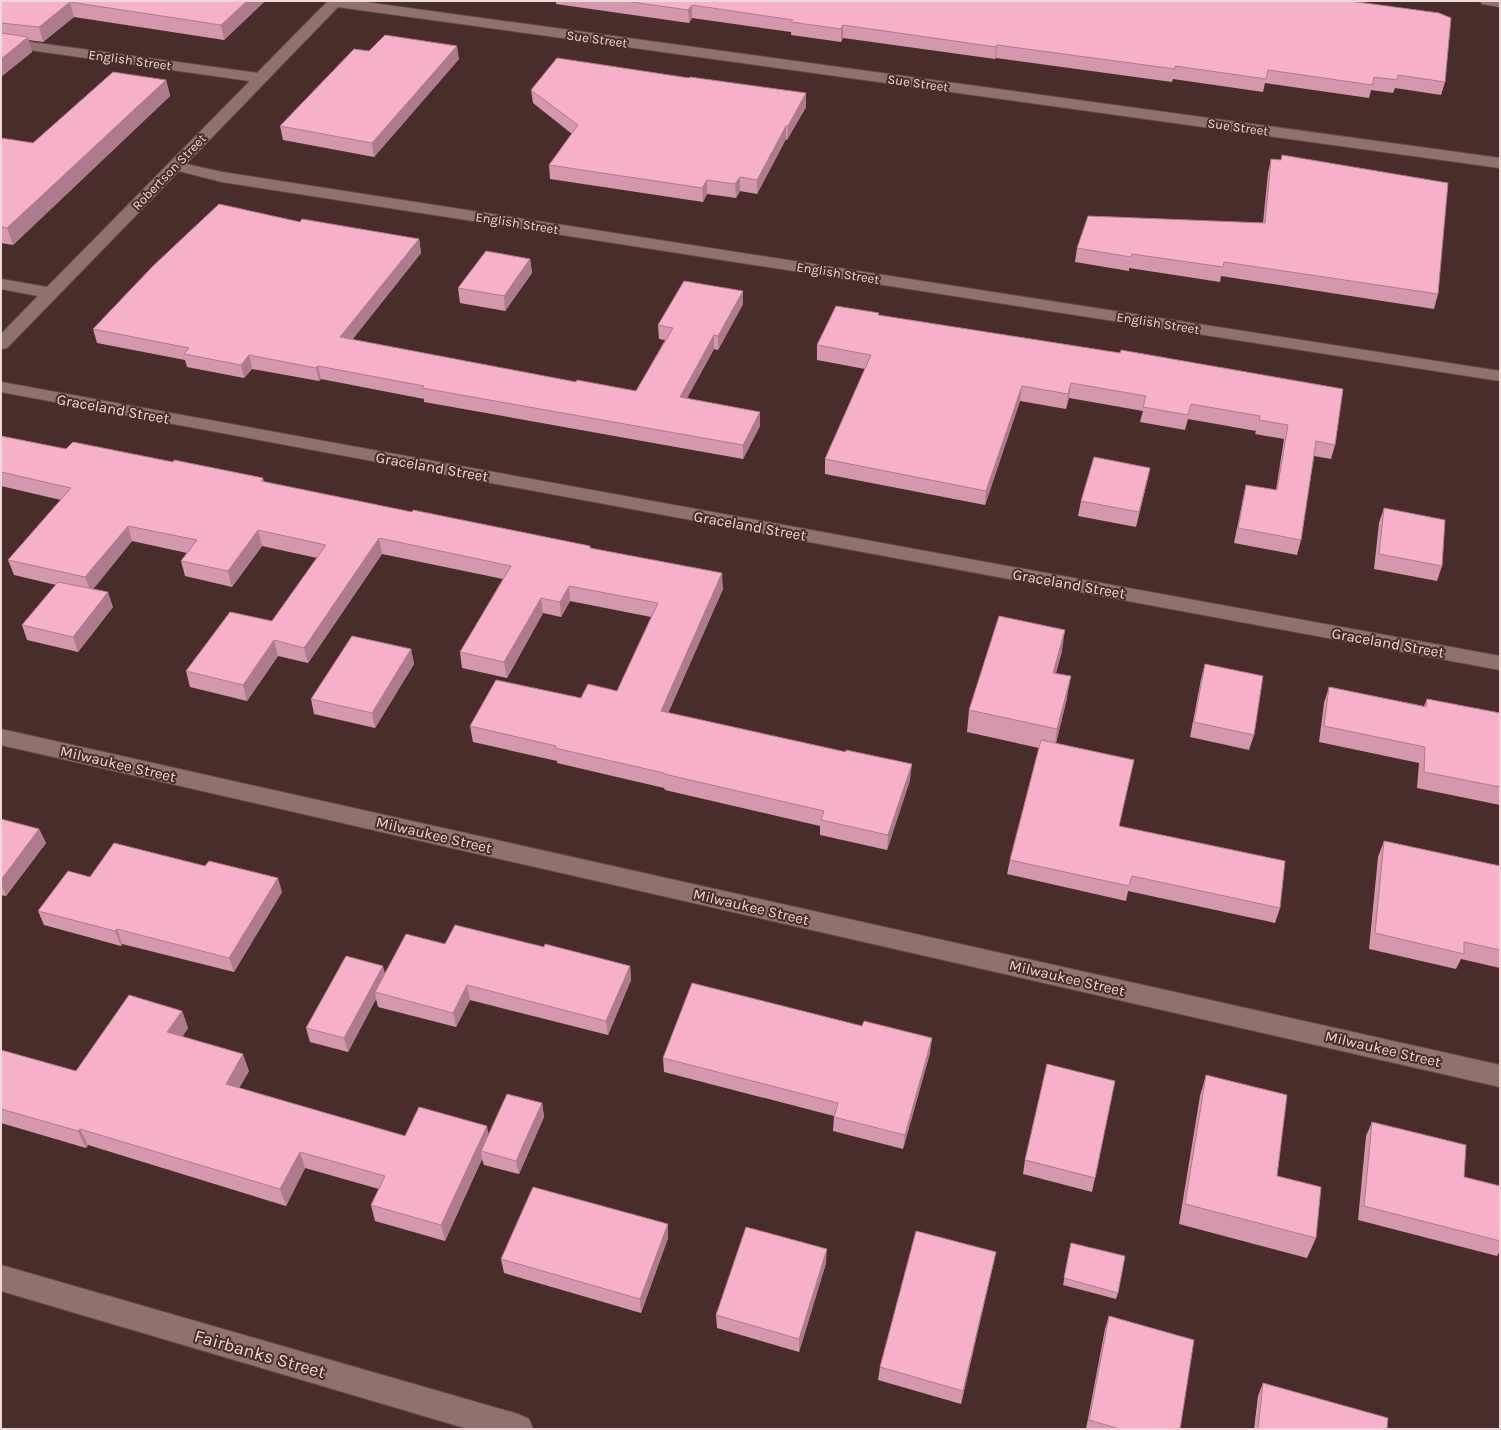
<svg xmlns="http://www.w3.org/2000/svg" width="1501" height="1430" font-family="Karla,sans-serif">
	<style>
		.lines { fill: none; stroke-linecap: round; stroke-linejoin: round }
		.minor-casing { stroke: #634c49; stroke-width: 2 }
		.minor { fill: #91716d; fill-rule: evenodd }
		.wall { fill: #d497ad }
		.shaded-wall { fill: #ad7b8d }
		.building { fill: #f7b0c9; stroke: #ad7b8d }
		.labels { text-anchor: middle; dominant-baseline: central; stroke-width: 4; stroke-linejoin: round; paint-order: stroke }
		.far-street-label { font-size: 13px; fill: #eddad8; stroke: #482d2a }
		.street-label { font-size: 15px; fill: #eddad8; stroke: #482d2a }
		.near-street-label { font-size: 18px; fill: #eddad8; stroke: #482d2a }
	</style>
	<rect width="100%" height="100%" fill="#482d2a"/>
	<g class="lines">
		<!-- minor casing -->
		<g class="minor-casing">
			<g id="minor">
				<polygon points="328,1 358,1 1500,158 1500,168 338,7 186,164 222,172 1500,371 1500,381 222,182 179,171 7,348 1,349 1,334 38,296 1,289 1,279 47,287 250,81 1,46 1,38 257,73"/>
				<polygon points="1480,1 1500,1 1500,7 1482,4"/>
				<polygon points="1,382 1500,656 1500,670 1,392"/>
				<polygon points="1,729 1500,1065 1500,1087 1,745"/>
				<polygon points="1,1265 518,1414 529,1419 533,1429 468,1429 1,1291"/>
			</g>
		</g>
		<!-- minor -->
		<use href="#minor" class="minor"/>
	</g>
	<!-- wall -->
	<g class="wall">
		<polygon points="1,1 265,1 224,40 74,17 43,42 28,40 32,52 2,76 1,76"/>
		<polygon points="556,1 1350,1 1445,82 1441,95 1395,88 1393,93 1371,90 1369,98 1265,83 1263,92 1173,79 1172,82 996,58 995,59 843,38 841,42 791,35 791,32 692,18 689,23 556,4"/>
		<polygon points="369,51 459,59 374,157 283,140 280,126"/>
		<polygon points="166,80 170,96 13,245 1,243 1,138 33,143"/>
		<polygon points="531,90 806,107 787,140 786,139 757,194 740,191 736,198 707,194 703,202 550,179 549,165 572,134 533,103"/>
		<polygon points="1271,159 1438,294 1434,309 1221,276 1220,282 1129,268 1129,271 1075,262 1077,248 1263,223 1268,173"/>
		<polygon points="300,222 419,239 421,253 352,340 576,382 636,391 665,340 659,339 658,325 743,291 743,304 718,350 714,349 687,398 760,426 743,459 424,402 424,399 321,379 319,381 252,369 244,378 187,367 185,360 97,343 93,329"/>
		<polygon points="530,259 532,273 505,311 460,303 458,288"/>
		<polygon points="879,313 879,315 1120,353 1335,445 1331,459 1314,456 1301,540 1297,555 1234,543 1243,499 1246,485 1276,490 1284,439 1255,434 1256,431 1188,419 1185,430 1140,422 1143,411 1069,398 1066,409 1020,401 985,505 825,474 825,459 865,369 817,360 817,345"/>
		<polygon points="1,436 66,449 173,462 263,478 264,482 412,512 590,546 591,548 723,589 668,713 910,780 887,850 820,835 820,826 665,790 664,788 557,763 557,761 473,742 470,726 581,698 617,691 651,617 570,601 561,617 543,613 507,678 462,668 460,652 503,579 382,554 308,663 278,656 247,701 190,687 186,671 272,621 317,558 262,546 232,587 185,576 181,561 187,553 132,541 93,589 113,607 78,652 27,640 22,625 56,585 14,575 8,560 61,500 1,486"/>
		<polygon points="1150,468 1147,482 1136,527 1078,516 1081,501"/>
		<polygon points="1384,508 1442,566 1437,581 1374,569 1379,523"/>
		<polygon points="411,649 414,664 375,728 314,714 311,699"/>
		<polygon points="1062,651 1056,673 1067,698 1056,743 1119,826 1280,908 1275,923 1128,891 1126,901 1007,874 1010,860 1039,748 967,732 969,710"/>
		<polygon points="1205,664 1254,735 1249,750 1190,737 1201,679"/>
		<polygon points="1329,687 1424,706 1427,699 1500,713 1500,805 1417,788 1419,763 1319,742 1324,703"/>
		<polygon points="1,819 39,829 46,843 6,896 1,895"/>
		<polygon points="1384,841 1500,866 1500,968 1461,959 1456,969 1369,949 1378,857"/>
		<polygon points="90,877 282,892 234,972 122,944 121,946 44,925 38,911"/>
		<polygon points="445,944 544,947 630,966 631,980 608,1035 470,1000 456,1027 378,1007 376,999 348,1052 310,1042 306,1028 385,973"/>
		<polygon points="182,1011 188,1028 182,1037 249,1071 239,1088 405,1136 488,1134 542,1103 544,1117 519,1174 484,1165 482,1159 445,1241 375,1221 371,1205 379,1189 305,1168 286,1206 88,1145 86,1148 1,1123 1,1050 76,1071"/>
		<polygon points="930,1053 903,1149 833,1131 834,1116 664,1072 663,1058"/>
		<polygon points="1206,1075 1277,1176 1316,1238 1307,1258 1179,1224 1200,1096"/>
		<polygon points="1372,1122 1464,1177 1500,1186 1500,1251 1497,1256 1358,1220 1366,1136"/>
		<polygon points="1025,1160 1095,1178 1092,1192 1023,1174"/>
		<polygon points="668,1238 641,1313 504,1273 501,1259"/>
		<polygon points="1071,1243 1118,1293 1116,1299 1063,1285"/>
		<polygon points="996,1252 961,1404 878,1380 880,1367"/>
		<polygon points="826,1263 799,1352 717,1328 716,1315"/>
		<polygon points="1109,1316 1180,1429 1086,1429 1105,1329"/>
		<polygon points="1263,1383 1387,1429 1254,1429 1258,1396"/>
	</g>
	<!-- shaded-wall -->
	<g class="shaded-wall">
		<polygon points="247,1 265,1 224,40 221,25"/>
		<polygon points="70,2 74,17 43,42 39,27"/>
		<polygon points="692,5 692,18 689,23 688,10"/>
		<polygon points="843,25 843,38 841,42 841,29"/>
		<polygon points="28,37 32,52 2,76 1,72 1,59"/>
		<polygon points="997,45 996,58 995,59 996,47"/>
		<polygon points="457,46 459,59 374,157 372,143"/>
		<polygon points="166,80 170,96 13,245 7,228"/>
		<polygon points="806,93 806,107 787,140 788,126"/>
		<polygon points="786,126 786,139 757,194 757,180"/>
		<polygon points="740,177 740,191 736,198 735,184"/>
		<polygon points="707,180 707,194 703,202 702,188"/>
		<polygon points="419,239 421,253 343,351 340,337"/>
		<polygon points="530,259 532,273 505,311 504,296"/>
		<polygon points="743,291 743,304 718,350 718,336"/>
		<polygon points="714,335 714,349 680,411 680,397"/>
		<polygon points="249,355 252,369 244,378 241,365"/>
		<polygon points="318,366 321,379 319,381 316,368"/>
		<polygon points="1071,383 1069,398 1066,409 1068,394"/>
		<polygon points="1022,386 1020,401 985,505 986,491"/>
		<polygon points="760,412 760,426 743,459 743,445"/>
		<polygon points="1150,468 1147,482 1136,527 1139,512"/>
		<polygon points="128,526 132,541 91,592 85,577"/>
		<polygon points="258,530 262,546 232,587 228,571"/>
		<polygon points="379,538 382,554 308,663 304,648"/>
		<polygon points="722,573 723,589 662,727 661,711"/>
		<polygon points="569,586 570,601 561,617 560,602"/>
		<polygon points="108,592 113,607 78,652 73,637"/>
		<polygon points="541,598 543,613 507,678 504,662"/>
		<polygon points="1065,630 1062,651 1050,694 1053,673"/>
		<polygon points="274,640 278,656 247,701 243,685"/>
		<polygon points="411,649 414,664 375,728 372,713"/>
		<polygon points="1071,676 1067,698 1054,751 1057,729"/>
		<polygon points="912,764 910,780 887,850 888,835"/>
		<polygon points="39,829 46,843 6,896 1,884 1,880"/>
		<polygon points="278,878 282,892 234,972 229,958"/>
		<polygon points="117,929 122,944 121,946 115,931"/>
		<polygon points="383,966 387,980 375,992 376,999 348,1052 344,1038"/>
		<polygon points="630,966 631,980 608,1035 606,1021"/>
		<polygon points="467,985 470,1000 456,1027 453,1013"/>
		<polygon points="182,1011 188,1028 174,1049 167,1032"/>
		<polygon points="932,1038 930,1053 903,1149 905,1135"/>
		<polygon points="243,1054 249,1071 232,1101 226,1084"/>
		<polygon points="542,1103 544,1117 519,1174 516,1161"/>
		<polygon points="487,1126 490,1142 481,1151 482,1159 445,1241 441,1225"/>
		<polygon points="80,1129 88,1145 86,1148 78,1131"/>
		<polygon points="300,1152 305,1168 286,1206 280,1189"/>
		<polygon points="668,1224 668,1238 641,1313 640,1299"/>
		<polygon points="827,1249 826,1263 799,1352 799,1339"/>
		<polygon points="996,1252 993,1266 961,1404 963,1391"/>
	</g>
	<!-- building -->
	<g class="building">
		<polygon points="1,1 247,1 221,25 70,2 39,27 1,23"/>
		<polygon points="625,1 1350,1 1439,13 1451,18 1445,82 1398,75 1397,80 1374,77 1372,85 1268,70 1266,79 1175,66 1175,69 997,45 996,47 843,25 841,29 791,22 793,20 692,5 688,10"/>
		<polygon points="1,33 28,37 1,59"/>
		<polygon points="385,35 457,46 372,143 280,126 354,49 369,51"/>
		<polygon points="557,58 689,78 690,77 806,93 788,126 786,126 757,180 740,177 735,184 707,180 702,188 549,165 578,125 531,90"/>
		<polygon points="113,72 166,80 7,228 1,227 1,138 33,143"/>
		<polygon points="1282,155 1448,183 1438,294 1224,262 1223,267 1132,254 1131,257 1077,248 1088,216 1265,223 1271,159 1281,160"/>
		<polygon points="219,204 300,222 302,219 419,239 340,337 576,382 577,380 636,391 673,328 658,325 684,281 743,291 718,336 714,335 680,397 760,412 743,445 422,388 424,386 318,366 316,368 249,355 241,365 184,354 189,348 93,329 153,266"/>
		<polygon points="486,251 530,259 504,296 458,288"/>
		<polygon points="836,306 879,313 878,315 1120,353 1121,350 1343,389 1335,445 1316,441 1301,540 1238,528 1246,485 1277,490 1288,425 1259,420 1260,416 1191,404 1188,415 1143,407 1146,396 1071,383 1068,394 1022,386 986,491 825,459 871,355 817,345"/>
		<polygon points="1,436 66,449 73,442 173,462 174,460 263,478 261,481 412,512 413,510 590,546 590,548 722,573 661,711 846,752 846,750 912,764 888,835 821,820 824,811 664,774 664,773 555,748 556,746 470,726 496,680 581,698 588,684 617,691 658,603 569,586 560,602 541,598 504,662 460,652 511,566 379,538 304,648 274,640 243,685 186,671 230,612 272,621 326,545 258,530 228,571 181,561 197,540 128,526 85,577 8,560 71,488 1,472"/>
		<polygon points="1094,457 1150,468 1139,512 1081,501"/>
		<polygon points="1384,508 1445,520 1442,566 1379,554"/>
		<polygon points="58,582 108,592 73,637 22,625"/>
		<polygon points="999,616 1065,630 1053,673 1071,676 1057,729 969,710"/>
		<polygon points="352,636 411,649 372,713 311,699"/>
		<polygon points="1205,664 1263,676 1254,735 1194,722"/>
		<polygon points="1329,687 1426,707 1427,699 1500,713 1500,787 1424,772 1425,747 1324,726"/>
		<polygon points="1041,740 1134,760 1119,826 1285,861 1280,908 1132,876 1129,886 1010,860"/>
		<polygon points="1,819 39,829 1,880"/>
		<polygon points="1384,841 1500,866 1500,950 1464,942 1464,954 1375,933"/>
		<polygon points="114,843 205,866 209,861 278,878 229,958 117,929 115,931 38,911 68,871 90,877"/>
		<polygon points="455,925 544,947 545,944 630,966 606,1021 467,985 453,1013 375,992 406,934 445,944"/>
		<polygon points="346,956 383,966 344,1038 306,1028"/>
		<polygon points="692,983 862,1026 864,1021 932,1038 905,1135 834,1117 838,1103 663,1058"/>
		<polygon points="129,995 182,1011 167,1032 243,1054 226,1084 405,1136 419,1107 487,1126 441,1225 371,1205 385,1176 300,1152 280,1189 80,1129 78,1131 1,1109 1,1050 76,1071"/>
		<polygon points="1047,1064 1115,1081 1095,1178 1025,1160"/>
		<polygon points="1206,1075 1287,1095 1277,1176 1321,1187 1316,1238 1185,1204"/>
		<polygon points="507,1094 542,1103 516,1161 481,1151"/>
		<polygon points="1372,1122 1466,1145 1464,1177 1500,1186 1500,1241 1364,1206"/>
		<polygon points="533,1187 668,1224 640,1299 501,1259"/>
		<polygon points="746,1227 827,1249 799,1339 716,1315"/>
		<polygon points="916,1231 996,1252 963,1391 880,1367"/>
		<polygon points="1071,1243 1125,1256 1118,1293 1064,1278"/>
		<polygon points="1109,1316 1194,1340 1180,1429 1120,1429 1089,1420"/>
		<polygon points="1263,1383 1388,1418 1387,1429 1258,1429"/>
	</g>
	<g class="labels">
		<!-- far-street labels -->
		<g class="far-street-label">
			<text transform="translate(597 39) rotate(8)">Sue Street</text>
			<text transform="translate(130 60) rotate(8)">English Street</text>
			<text transform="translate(918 83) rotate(8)">Sue Street</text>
			<text transform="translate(1238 127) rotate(8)">Sue Street</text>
			<text transform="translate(169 172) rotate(-46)">Robertson Street</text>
			<text transform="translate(517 223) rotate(9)">English Street</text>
			<text transform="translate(838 273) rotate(9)">English Street</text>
			<text transform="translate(1158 323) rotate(9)">English Street</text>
		</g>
		<!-- street labels -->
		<g class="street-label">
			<text transform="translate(113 409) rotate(10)">Graceland Street</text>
			<text transform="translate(432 467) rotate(10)">Graceland Street</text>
			<text transform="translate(750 526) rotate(10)">Graceland Street</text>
			<text transform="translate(1069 584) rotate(10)">Graceland Street</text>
			<text transform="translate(1388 643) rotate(10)">Graceland Street</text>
			<text transform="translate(118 764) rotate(13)">Milwaukee Street</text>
			<text transform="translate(434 835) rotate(13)">Milwaukee Street</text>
			<text transform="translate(751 907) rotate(13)">Milwaukee Street</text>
			<text transform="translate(1067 978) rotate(13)">Milwaukee Street</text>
			<text transform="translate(1383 1049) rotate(13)">Milwaukee Street</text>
		</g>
		<!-- near-street labels -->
		<g class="near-street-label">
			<text transform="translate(260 1354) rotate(16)">Fairbanks Street</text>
		</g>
	</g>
	<!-- border -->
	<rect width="1501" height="1430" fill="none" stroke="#eddad8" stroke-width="4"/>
</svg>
